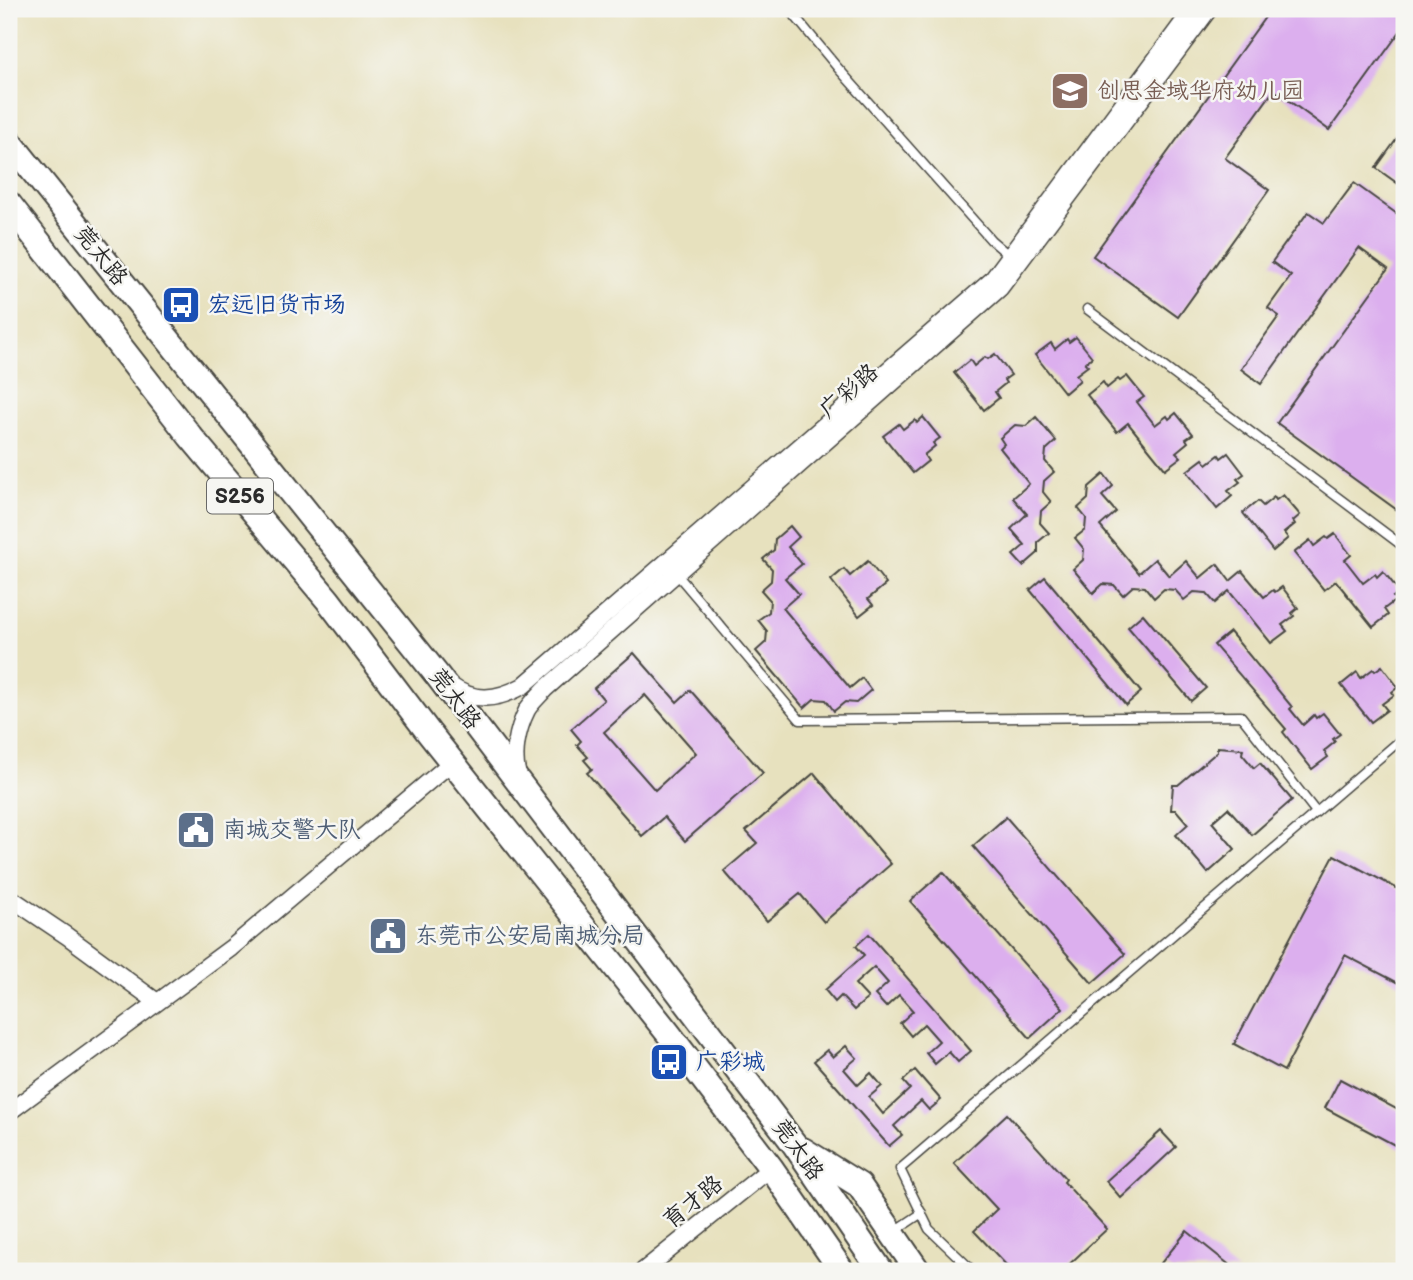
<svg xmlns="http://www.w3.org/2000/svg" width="1413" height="1280" font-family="'Balsamiq Sans','LXGW WenKai TC',sans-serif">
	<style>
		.building { fill: #dcafee; fill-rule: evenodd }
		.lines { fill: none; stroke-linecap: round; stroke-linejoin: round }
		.service-casing { stroke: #474641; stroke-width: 11 }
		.minor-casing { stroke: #474641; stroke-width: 19 }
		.primary-casing { stroke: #474641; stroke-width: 28 }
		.service { stroke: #fff; stroke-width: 8 }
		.minor { stroke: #fff; stroke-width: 16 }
		.primary { stroke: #fff; stroke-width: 24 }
		.labels { text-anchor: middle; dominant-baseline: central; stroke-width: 5; stroke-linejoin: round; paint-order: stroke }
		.shield { fill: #f6f6f2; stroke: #686867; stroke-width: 2 }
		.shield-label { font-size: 21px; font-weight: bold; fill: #2b2b2b }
		.education-label { font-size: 23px; fill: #785e54; stroke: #f6f6f2; text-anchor: start }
		.street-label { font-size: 23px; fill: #2b2b2b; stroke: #f6f6f2 }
		.transit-label { font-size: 23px; fill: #164399; stroke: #f6f6f2; text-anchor: start }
		.service-label { font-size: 23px; fill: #4e5e75; stroke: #f6f6f2; text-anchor: start }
	</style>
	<rect width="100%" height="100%" fill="#f6f6f2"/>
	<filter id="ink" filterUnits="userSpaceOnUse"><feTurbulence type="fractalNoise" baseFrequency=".0143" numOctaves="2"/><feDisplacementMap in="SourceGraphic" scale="14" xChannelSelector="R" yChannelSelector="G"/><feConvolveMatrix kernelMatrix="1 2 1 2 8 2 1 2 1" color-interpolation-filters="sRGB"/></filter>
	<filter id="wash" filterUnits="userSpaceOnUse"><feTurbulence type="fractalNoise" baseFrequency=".00686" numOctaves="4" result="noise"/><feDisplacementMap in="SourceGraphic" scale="28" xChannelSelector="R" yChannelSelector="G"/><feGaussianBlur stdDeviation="1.57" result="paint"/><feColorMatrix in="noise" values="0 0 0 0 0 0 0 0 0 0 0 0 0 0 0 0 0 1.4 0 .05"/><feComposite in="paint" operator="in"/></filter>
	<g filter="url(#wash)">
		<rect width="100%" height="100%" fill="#e7e1be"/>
		<g id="blocks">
			<!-- building -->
			<g class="building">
				<polygon points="1271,9 1404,9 1404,26 1329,130 1274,90 1225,158 1269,190 1178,317 1093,256"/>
				<polygon points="1404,129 1404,188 1376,168"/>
				<polygon points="1354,183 1404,219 1404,515 1277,423 1388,269 1359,248 1261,384 1241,369 1279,316 1268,308 1291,276 1272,262 1308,212 1324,223"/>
				<polygon points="1076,337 1092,357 1085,363 1088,366 1076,375 1080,380 1065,393 1035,355 1051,343 1055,349 1067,339 1069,342"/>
				<polygon points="995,354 1011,375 1004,380 1006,383 995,392 999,398 984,410 954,373 970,360 974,366 985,357 988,359"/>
				<polygon points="1127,376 1144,397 1137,402 1155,425 1167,416 1169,419 1176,413 1193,434 1186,439 1188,442 1176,452 1181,457 1165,469 1128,423 1117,432 1087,395 1103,382 1107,388 1118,379 1120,381"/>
				<polygon points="923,417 940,438 933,443 935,446 924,455 928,461 913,473 883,436 899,424 903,429 915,420 917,423"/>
				<polygon points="1036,417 1056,441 1046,450 1045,461 1054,472 1044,481 1043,492 1051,502 1041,511 1040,523 1049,533 1038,542 1038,553 1023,566 1013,555 1025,545 1011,529 1027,514 1013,498 1029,484 1000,448 1004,444 1000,438 1015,425 1026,426"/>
				<polygon points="1228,453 1244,474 1237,479 1240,482 1228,491 1232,496 1217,509 1187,471 1203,459 1207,464 1219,455 1221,458"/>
				<polygon points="1104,474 1113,486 1102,496 1116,512 1100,526 1139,573 1155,559 1169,576 1186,561 1200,578 1217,564 1230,581 1242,571 1264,597 1273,590 1275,592 1282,587 1298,608 1292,613 1294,616 1282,625 1287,631 1271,643 1229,591 1215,603 1206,593 1194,592 1184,600 1175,590 1164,589 1154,598 1145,587 1133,586 1123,595 1114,585 1103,584 1093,593 1073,569 1083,560 1084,549 1075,538 1085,530 1086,518 1078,508 1088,499 1089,487"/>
				<polygon points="1283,495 1300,515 1293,521 1295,524 1284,533 1288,538 1273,551 1243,513 1258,501 1263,506 1274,497 1276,500"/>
				<polygon points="790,526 799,537 788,547 802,564 785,578 799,594 783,608 850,688 862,678 871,690 856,703 845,702 834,711 826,700 814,699 804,708 756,651 766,642 767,631 758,620 769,612 770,600 761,590 771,581 772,569 763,559 774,550 775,539"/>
				<polygon points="1335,534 1351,555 1345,560 1363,583 1375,574 1377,577 1383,571 1400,592 1393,597 1396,600 1384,609 1388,615 1373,627 1336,581 1324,590 1294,553 1310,540 1314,546 1326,537 1328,539"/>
				<polygon points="868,561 886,584 868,599 873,605 859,616 831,580 844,569 850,576"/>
				<polygon points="1045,577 1141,692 1126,705 1030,590"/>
				<polygon points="1143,614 1206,688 1191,701 1128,627"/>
				<polygon points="1230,632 1292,707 1290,709 1303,725 1314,715 1316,718 1323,713 1340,734 1333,739 1335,742 1324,751 1328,757 1312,769 1283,732 1286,729 1214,645"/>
				<path d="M 634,653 L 677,702 L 690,690 L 763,773 L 685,841 L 664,817 L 642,836 L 587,773 L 592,769 L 584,760 L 588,757 L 577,745 L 581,741 L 571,729 L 604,700 L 594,688 ZM 645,695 L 696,753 L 655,790 L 604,732 Z"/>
				<polygon points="1382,666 1398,687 1392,692 1394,695 1382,704 1387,710 1371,722 1341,685 1357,672 1361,678 1373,669 1375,671"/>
				<polygon points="1217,747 1243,749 1242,754 1254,768 1260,763 1292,800 1252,835 1228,808 1212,822 1235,849 1208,873 1176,835 1188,824 1176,810 1171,810 1173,785 1178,785 1217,752"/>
				<polygon points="814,773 891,864 824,922 800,894 767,921 724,871 757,843 746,831"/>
				<polygon points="1006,817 1125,954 1092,983 973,846"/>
				<polygon points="1334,855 1404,892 1404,986 1345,955 1284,1071 1234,1044"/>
				<polygon points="943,872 1063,1008 1030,1038 910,901"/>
				<polygon points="869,934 971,1051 958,1062 949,1052 935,1064 926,1053 939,1041 924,1024 911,1036 900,1023 913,1011 899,995 886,1007 875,995 888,983 874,967 855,984 868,998 854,1010 841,996 835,1002 825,990 864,955 856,946"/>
				<polygon points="846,1046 857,1058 844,1069 858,1085 871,1073 882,1086 869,1097 883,1114 910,1089 903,1081 915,1070 941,1100 929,1110 921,1101 894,1126 902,1135 889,1146 814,1061 827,1050 833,1057"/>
				<polygon points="1340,1079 1404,1113 1404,1150 1325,1108"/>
				<polygon points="1007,1114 1066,1179 1064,1182 1107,1229 1062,1271 1012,1271 974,1231 997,1209 954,1163"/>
				<polygon points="1161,1131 1176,1147 1121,1198 1106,1181"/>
				<polygon points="1187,1231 1237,1271 1172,1271 1161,1263"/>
			</g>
		</g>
	</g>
	<g filter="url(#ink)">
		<use href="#blocks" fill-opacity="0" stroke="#474641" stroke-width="2"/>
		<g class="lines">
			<!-- service casing -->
			<g class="service-casing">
				<g id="service">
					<polyline points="789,9 837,67 991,240 1011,257"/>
					<polyline points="1087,309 1404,547"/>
					<polyline points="675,572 800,720 1241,716 1316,812"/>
					<polyline points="895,1231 922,1213"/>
					<polyline points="973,1271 929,1229 900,1169 1404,737"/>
				</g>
			</g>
			<!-- minor casing -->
			<g class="minor-casing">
				<g id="minor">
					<path d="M 450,685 C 474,703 497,700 523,686 L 992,280 L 1193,9"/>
					<path d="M 518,776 C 512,755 517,730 527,710 C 531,703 539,696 545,689 L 1000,288 L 1209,9"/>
					<polyline points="9,897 67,936 157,1002"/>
					<polyline points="9,1112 231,948 452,762"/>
					<polyline points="643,1271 771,1168"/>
				</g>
			</g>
			<!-- primary casing -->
			<g class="primary-casing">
				<g id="primary">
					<polyline points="9,141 437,675 795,1145 881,1271"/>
					<polyline points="9,204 190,436 328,600 429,733 668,1033 771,1168 842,1271"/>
					<polyline points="803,1150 859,1185 918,1271"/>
				</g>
			</g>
			<!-- service -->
			<use href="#service" class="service"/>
			<!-- minor -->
			<use href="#minor" class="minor"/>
			<!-- primary -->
			<use href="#primary" class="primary"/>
		</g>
	</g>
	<!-- icons -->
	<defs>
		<g id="school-square" transform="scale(2.0125)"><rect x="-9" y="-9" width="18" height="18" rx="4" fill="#8d6e63" stroke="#f6f6f2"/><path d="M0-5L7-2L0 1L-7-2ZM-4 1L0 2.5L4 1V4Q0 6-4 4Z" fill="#fff"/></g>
		<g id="bus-square" transform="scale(2.0125)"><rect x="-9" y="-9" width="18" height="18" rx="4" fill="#1a4fb4" stroke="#f6f6f2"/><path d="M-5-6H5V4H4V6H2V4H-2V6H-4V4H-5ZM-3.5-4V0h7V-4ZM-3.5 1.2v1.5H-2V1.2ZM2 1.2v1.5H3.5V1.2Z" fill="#fff"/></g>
		<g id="civic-square" transform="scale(2.0125)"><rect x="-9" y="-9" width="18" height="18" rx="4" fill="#5c6f8a" stroke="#f6f6f2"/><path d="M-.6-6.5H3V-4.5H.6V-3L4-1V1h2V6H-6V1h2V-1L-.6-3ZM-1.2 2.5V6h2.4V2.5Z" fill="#fff"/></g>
	</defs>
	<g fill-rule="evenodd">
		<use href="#school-square" x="1070" y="91"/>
		<use href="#bus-square" x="181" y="305"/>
		<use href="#civic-square" x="196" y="830"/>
		<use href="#civic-square" x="388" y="936"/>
		<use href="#bus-square" x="669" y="1062"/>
	</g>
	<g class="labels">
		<!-- shield labels -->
		<rect class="shield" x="207" y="478.5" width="66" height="35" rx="5"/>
		<g class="shield-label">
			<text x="240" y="496">S256</text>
		</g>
		<!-- education labels -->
		<g class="education-label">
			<text x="1097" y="91">创思金域华府幼儿园</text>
		</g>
		<!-- street labels -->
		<g class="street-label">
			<text transform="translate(101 256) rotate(51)">莞太路</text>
			<text transform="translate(849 391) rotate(-41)">广彩路</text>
			<text transform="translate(455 699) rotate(53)">莞太路</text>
			<text transform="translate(798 1150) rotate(54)">莞太路</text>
			<text transform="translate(693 1202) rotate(-39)">育才路</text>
		</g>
		<!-- transit labels -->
		<g class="transit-label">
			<text x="208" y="305">宏远旧货市场</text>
			<text x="696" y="1062">广彩城</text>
		</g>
		<!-- service labels -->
		<g class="service-label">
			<text x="223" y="830">南城交警大队</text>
			<text x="415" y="936">东莞市公安局南城分局</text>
		</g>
	</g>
	<!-- margin -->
	<rect width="1413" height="1280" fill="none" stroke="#f6f6f2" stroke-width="35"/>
</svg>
